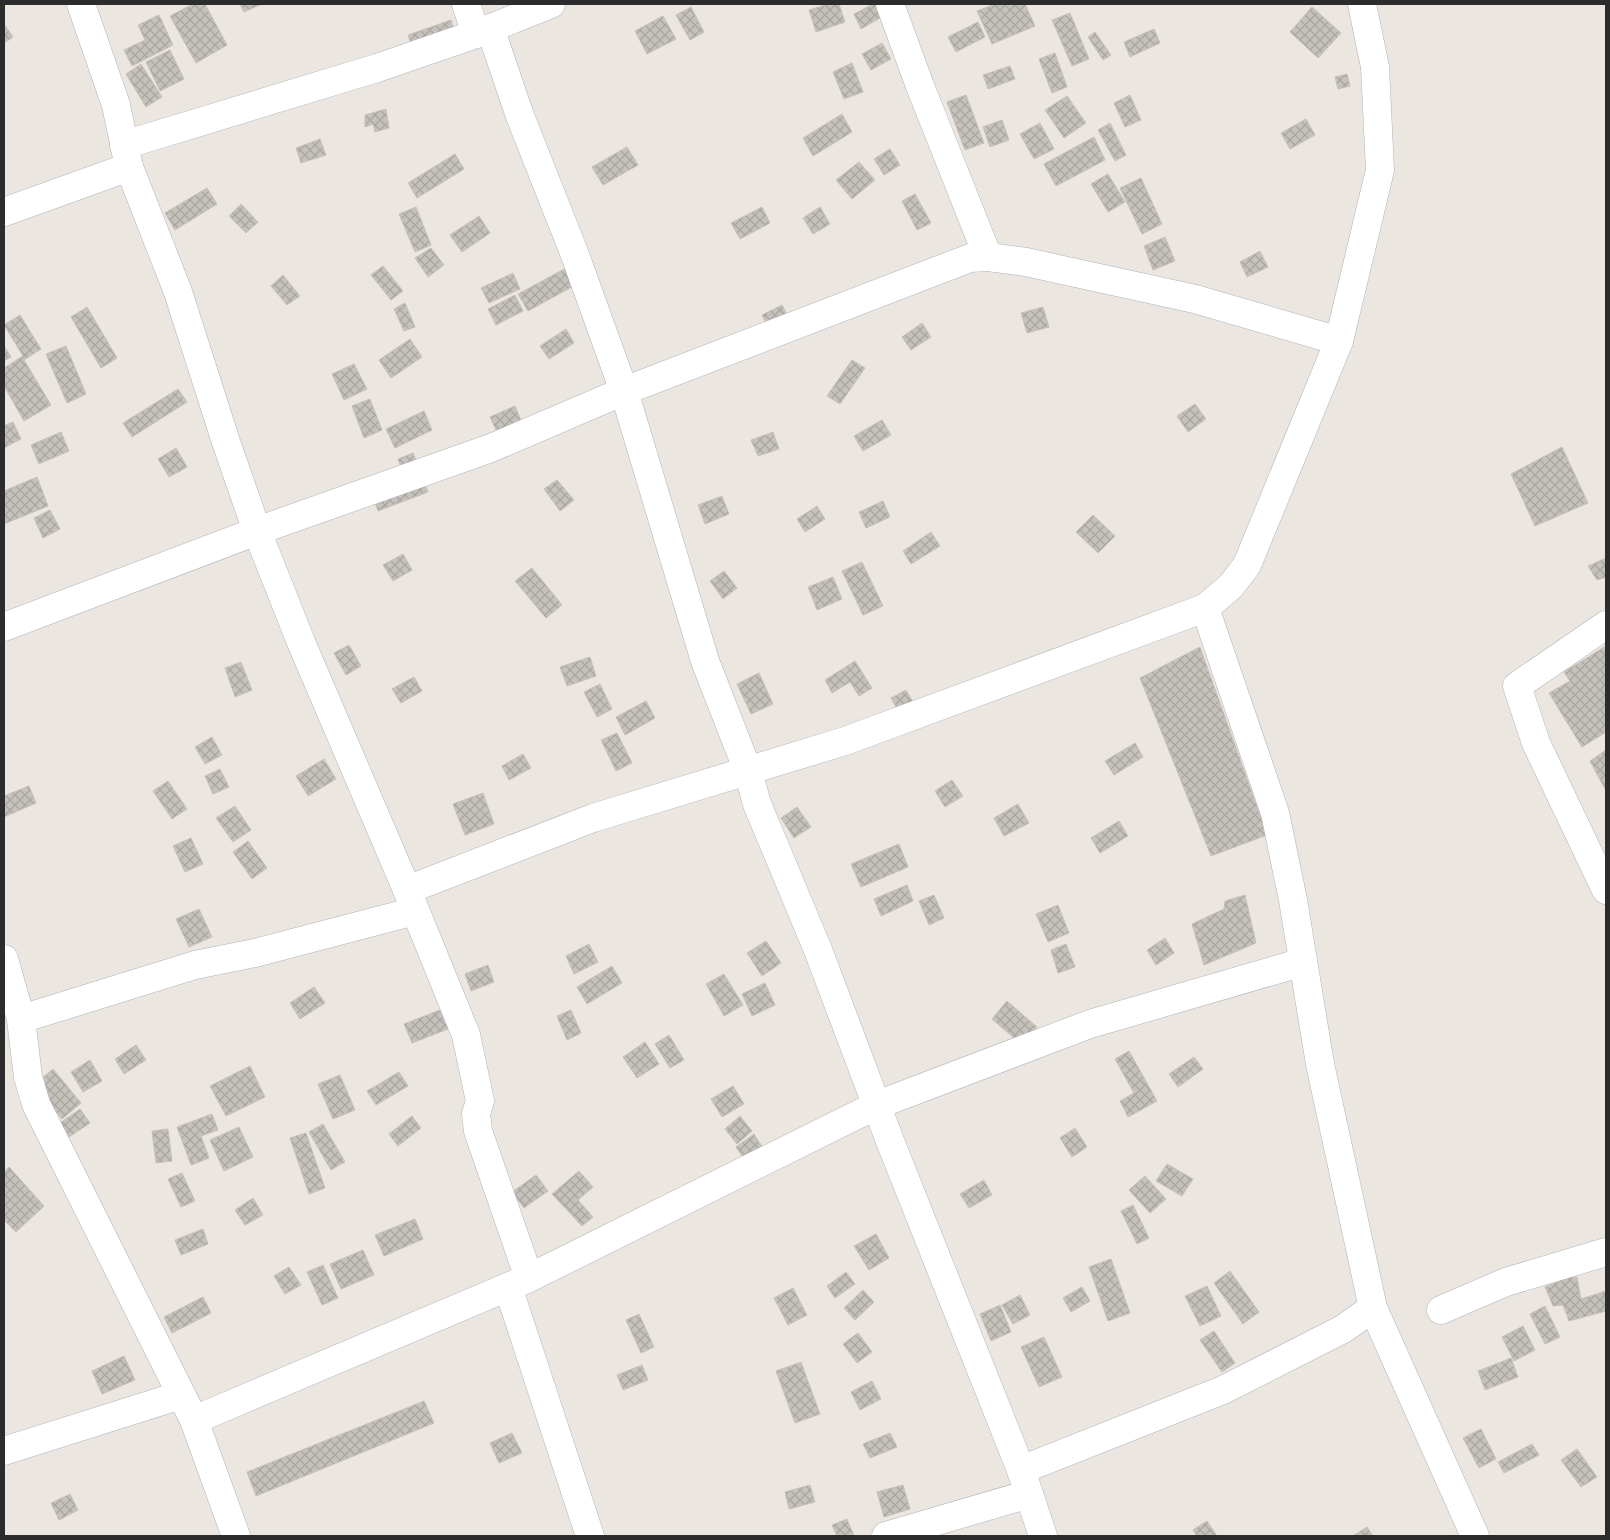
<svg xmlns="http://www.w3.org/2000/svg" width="1610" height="1540" font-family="'Alegreya Sans',sans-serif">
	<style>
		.building { fill: url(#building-cross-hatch); stroke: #c8c1b9 }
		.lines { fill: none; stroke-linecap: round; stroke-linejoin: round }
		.street-casing { stroke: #b0b3bb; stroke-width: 29 }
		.street { stroke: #fff; stroke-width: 28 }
	</style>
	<defs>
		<pattern id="building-cross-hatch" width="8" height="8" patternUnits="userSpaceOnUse" patternTransform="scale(1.25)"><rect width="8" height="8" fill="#c5c1bb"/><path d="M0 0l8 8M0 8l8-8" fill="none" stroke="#a9a6a1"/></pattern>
	</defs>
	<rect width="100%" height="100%" fill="#ece6e0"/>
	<!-- building -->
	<g class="building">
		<polygon points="193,4 205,4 227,45 196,63 170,16"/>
		<polygon points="240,4 262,4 244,12"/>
		<polygon points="828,4 839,4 845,22 816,32 809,10"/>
		<polygon points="873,4 878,4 885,15 861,29 854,14"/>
		<polygon points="995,4 1025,4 1035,26 992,44 977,11"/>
		<polygon points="691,7 704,32 690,40 676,15"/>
		<polygon points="1312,7 1341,33 1318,58 1290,32"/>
		<polygon points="1070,13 1089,59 1072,66 1052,20"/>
		<polygon points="159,15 173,45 132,66 124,50 145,40 138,25"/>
		<polygon points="663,16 676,39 647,54 635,31"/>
		<polygon points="451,20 461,49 418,64 408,35"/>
		<polygon points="978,22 985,37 956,52 948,37"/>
		<polygon points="4,24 13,37 4,43"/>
		<polygon points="1154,29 1160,43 1130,57 1124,42"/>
		<polygon points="1095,32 1111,55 1103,60 1088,37"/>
		<polygon points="882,43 891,59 871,70 862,54"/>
		<polygon points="170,50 184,79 160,91 146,62"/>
		<polygon points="1055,53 1067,87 1052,93 1039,59"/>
		<polygon points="852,63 863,92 844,99 833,72"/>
		<polygon points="141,64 162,97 146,107 126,74"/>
		<polygon points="1010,66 1015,79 988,89 983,75"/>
		<polygon points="1347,74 1350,86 1338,89 1335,77"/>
		<polygon points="966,95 984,143 965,150 947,102"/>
		<polygon points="1130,95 1141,120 1125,127 1114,103"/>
		<polygon points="1067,96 1086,123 1064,138 1045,110"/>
		<polygon points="386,109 389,128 375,132 373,124 365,127 365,115"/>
		<polygon points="842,114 852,132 813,156 803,138"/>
		<polygon points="1306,119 1315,135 1290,149 1281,133"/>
		<polygon points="1002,120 1009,140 990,147 983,127"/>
		<polygon points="1040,123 1054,149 1034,159 1020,134"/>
		<polygon points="1110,123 1126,155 1115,161 1098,130"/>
		<polygon points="1094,137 1105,160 1056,186 1044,164"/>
		<polygon points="320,139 326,155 301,163 296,148"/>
		<polygon points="627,147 638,165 603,185 592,167"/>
		<polygon points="890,149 900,165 884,175 874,159"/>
		<polygon points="455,154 464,169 417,198 408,183"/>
		<polygon points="859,162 875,180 852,199 836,180"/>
		<polygon points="1108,174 1125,202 1108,212 1091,184"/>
		<polygon points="1141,178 1162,224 1142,234 1120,188"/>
		<polygon points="207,188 217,204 175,230 165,213"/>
		<polygon points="915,194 931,223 917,230 902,201"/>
		<polygon points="241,204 258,222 246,233 229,216"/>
		<polygon points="416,207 431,245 415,252 399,214"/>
		<polygon points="762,207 770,223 740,239 731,223"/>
		<polygon points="820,207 830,224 813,234 803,218"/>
		<polygon points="479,216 490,233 462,252 450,235"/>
		<polygon points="1165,237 1175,261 1153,270 1144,246"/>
		<polygon points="431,248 444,265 428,277 415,258"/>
		<polygon points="1260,251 1268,267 1247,277 1240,262"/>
		<polygon points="383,266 403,291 391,300 371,275"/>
		<polygon points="570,266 579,283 528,311 518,294"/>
		<polygon points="513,273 520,289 489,303 481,288"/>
		<polygon points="283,275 300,296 287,305 271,286"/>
		<polygon points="515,295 523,311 496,325 488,309"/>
		<polygon points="405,303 415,327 404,331 394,309"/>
		<polygon points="782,305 790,320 770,331 762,315"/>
		<polygon points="87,307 117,358 101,368 71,317"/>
		<polygon points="1043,307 1049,327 1027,333 1021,313"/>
		<polygon points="20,315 41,349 24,360 51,405 24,421 4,386 4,368 23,356 4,325"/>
		<polygon points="922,323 931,337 911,350 902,337"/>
		<polygon points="566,329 574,343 549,359 540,346"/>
		<polygon points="410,339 422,357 391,378 379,360"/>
		<polygon points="4,346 11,357 4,361"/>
		<polygon points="66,346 86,394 67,403 46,354"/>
		<polygon points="852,360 865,368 840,404 827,396"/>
		<polygon points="354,364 367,389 344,400 332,374"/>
		<polygon points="178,389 187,402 132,437 123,423"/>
		<polygon points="370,399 382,430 364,438 352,406"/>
		<polygon points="1195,404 1206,419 1188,432 1177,416"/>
		<polygon points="515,406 522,423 498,434 490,417"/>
		<polygon points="424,411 432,430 395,448 386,429"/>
		<polygon points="882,420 891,435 863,451 854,436"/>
		<polygon points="13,422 21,439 4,448 4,426"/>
		<polygon points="61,432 69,451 39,464 31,445"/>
		<polygon points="773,432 779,449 758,456 751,440"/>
		<polygon points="1562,447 1588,503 1535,526 1511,474"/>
		<polygon points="176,448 187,467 169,477 158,459"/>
		<polygon points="413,453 428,492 378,511 372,494 406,480 398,459"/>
		<polygon points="37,477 48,506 4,524 4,491"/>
		<polygon points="557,480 574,500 560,511 544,489"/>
		<polygon points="722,496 729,514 705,524 698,505"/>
		<polygon points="883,501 890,517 866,528 859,512"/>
		<polygon points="817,506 825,519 805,532 797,519"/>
		<polygon points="50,510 60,529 43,538 34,518"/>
		<polygon points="1093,515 1115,536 1098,553 1076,532"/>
		<polygon points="931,532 940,546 911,564 903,551"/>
		<polygon points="403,554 412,570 393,581 383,565"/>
		<polygon points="1606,558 1606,577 1597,580 1588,566"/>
		<polygon points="862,562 883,606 863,615 842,571"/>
		<polygon points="532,568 562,605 546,618 515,581"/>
		<polygon points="724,571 737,588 723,599 710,581"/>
		<polygon points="833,577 842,599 817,610 808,587"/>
		<polygon points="349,645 361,666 346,675 334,653"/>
		<polygon points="1606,646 1606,732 1582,747 1549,693 1570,681 1564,672"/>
		<polygon points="1200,647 1267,835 1211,856 1140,678"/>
		<polygon points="590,657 596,676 567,686 560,667"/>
		<polygon points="855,661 872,688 859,696 850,682 832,693 825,680"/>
		<polygon points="241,662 252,690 235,697 225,668"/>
		<polygon points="759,673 773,704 751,714 737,684"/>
		<polygon points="414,677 422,691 401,703 392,689"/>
		<polygon points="600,684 612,709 597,717 584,692"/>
		<polygon points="906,690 920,715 905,723 891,698"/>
		<polygon points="646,701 655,718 625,735 616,717"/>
		<polygon points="617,733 632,763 616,771 601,740"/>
		<polygon points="212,737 222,755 205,764 195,747"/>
		<polygon points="1135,743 1143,757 1114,775 1105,761"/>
		<polygon points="1606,750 1606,791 1590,761"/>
		<polygon points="523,754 531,768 509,780 502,766"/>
		<polygon points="324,759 336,779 308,796 296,776"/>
		<polygon points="220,769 229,787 213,794 205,776"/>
		<polygon points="952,780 963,796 945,807 935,791"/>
		<polygon points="168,781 187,809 172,819 153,791"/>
		<polygon points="29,786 36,803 4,817 4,796"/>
		<polygon points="483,793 494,824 465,835 453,804"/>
		<polygon points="1018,804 1029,823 1004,836 994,818"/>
		<polygon points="235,806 251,830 233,842 216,818"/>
		<polygon points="797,807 811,827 794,838 781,818"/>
		<polygon points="1119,821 1128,836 1100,853 1091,838"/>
		<polygon points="191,838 203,864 185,872 173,846"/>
		<polygon points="248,841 267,868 252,879 233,852"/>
		<polygon points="899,844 908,867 861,887 851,864"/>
		<polygon points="907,885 913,901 881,916 874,899"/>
		<polygon points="934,895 944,918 929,925 919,901"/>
		<polygon points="1245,895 1256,943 1204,965 1192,924 1224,909 1225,901"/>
		<polygon points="1058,905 1069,933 1048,942 1036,914"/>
		<polygon points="199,909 212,937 189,947 176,919"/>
		<polygon points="1165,938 1174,953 1156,965 1147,950"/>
		<polygon points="766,941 781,963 762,976 747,953"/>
		<polygon points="589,944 598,962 574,974 566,956"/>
		<polygon points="1066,944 1075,967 1058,973 1051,950"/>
		<polygon points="488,965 494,982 471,991 465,974"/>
		<polygon points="612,966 622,983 587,1004 577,987"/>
		<polygon points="724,974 743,1005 724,1016 706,984"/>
		<polygon points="765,983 775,1005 752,1016 742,994"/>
		<polygon points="314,987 325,1003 300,1019 290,1003"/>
		<polygon points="1007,1001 1037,1027 1022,1045 992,1019"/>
		<polygon points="440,1010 448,1029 412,1043 404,1024"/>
		<polygon points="571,1010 581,1033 567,1040 557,1016"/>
		<polygon points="669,1035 684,1060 670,1068 655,1044"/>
		<polygon points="645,1042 659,1064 637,1078 623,1057"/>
		<polygon points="136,1045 146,1060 124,1074 115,1059"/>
		<polygon points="1129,1051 1157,1101 1128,1117 1120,1101 1134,1093 1115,1059"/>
		<polygon points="1194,1057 1203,1069 1178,1087 1169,1074"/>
		<polygon points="90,1060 102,1081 83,1092 71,1072"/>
		<polygon points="250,1066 265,1097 226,1116 210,1086"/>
		<polygon points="53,1069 81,1103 62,1119 35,1084"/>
		<polygon points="399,1072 408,1086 376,1105 367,1091"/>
		<polygon points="340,1075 355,1110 333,1119 318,1084"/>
		<polygon points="733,1086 744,1104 722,1117 711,1099"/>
		<polygon points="80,1109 90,1123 69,1137 60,1123"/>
		<polygon points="212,1114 218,1130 201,1136 209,1158 191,1165 177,1127"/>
		<polygon points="412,1116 421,1128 398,1146 389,1134"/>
		<polygon points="740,1116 752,1131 737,1144 725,1129"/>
		<polygon points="323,1124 345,1162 331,1170 309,1132"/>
		<polygon points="239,1127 253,1157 224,1171 210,1140"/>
		<polygon points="1075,1128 1087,1147 1072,1157 1060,1138"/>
		<polygon points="168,1129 172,1161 156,1163 152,1131"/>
		<polygon points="306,1133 325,1188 309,1194 290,1138"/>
		<polygon points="754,1134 766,1153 748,1165 736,1147"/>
		<polygon points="1167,1164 1193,1179 1182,1196 1156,1181"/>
		<polygon points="9,1167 44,1206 16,1232 4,1220 4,1172"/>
		<polygon points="579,1171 593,1187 578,1200 593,1217 582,1226 552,1194"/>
		<polygon points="182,1173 195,1201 181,1207 168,1179"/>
		<polygon points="536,1175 548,1191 524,1208 512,1192"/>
		<polygon points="1145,1176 1166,1199 1150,1213 1129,1190"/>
		<polygon points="984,1180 992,1195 969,1208 960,1194"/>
		<polygon points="253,1198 263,1215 245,1225 235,1210"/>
		<polygon points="1133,1205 1149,1238 1137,1244 1121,1211"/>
		<polygon points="415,1219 423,1239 384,1256 375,1235"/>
		<polygon points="203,1229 208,1244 181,1255 175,1240"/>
		<polygon points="876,1234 889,1258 869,1270 854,1246"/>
		<polygon points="363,1250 374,1275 341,1289 330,1264"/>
		<polygon points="1111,1259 1130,1313 1108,1321 1089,1267"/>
		<polygon points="323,1265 338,1298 322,1305 307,1272"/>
		<polygon points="289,1267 301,1285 285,1294 274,1276"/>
		<polygon points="1230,1271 1259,1312 1243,1324 1214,1283"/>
		<polygon points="846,1272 855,1284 835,1298 827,1286"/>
		<polygon points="1577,1277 1581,1299 1606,1291 1606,1311 1569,1321 1563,1305 1553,1306 1545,1287 1560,1281 1559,1278"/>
		<polygon points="1207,1286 1221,1316 1200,1326 1185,1296"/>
		<polygon points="1082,1287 1090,1301 1071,1312 1063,1298"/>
		<polygon points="793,1288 807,1315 788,1325 774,1298"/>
		<polygon points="863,1290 874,1302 855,1320 844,1308"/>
		<polygon points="1020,1295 1030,1315 1013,1324 1002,1305"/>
		<polygon points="203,1297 211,1313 172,1333 164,1317"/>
		<polygon points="1000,1305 1011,1332 991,1341 980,1314"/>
		<polygon points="1545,1306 1560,1337 1545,1344 1530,1314"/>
		<polygon points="639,1314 654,1347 641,1353 626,1320"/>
		<polygon points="1523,1326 1535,1350 1514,1361 1502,1337"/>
		<polygon points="1214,1331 1235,1363 1222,1372 1200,1340"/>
		<polygon points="858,1333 872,1352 857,1363 843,1344"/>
		<polygon points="1044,1337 1062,1377 1039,1387 1021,1347"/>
		<polygon points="124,1356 135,1380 102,1394 92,1371"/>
		<polygon points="1511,1358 1518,1377 1485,1390 1478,1371"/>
		<polygon points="801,1362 820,1414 795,1423 776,1371"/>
		<polygon points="642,1365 648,1380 623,1390 617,1375"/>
		<polygon points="872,1381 881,1399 860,1410 851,1392"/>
		<polygon points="424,1401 434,1423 256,1496 247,1472"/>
		<polygon points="1481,1429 1496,1459 1479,1468 1463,1438"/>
		<polygon points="512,1433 522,1453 499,1463 490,1443"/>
		<polygon points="890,1433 897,1447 870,1458 863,1444"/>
		<polygon points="1532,1444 1539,1455 1504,1473 1498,1462"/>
		<polygon points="1577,1449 1597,1477 1581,1487 1561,1460"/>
		<polygon points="810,1485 815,1502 789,1509 785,1492"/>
		<polygon points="903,1485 910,1509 884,1517 877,1492"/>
		<polygon points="70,1494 78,1510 59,1520 51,1503"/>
		<polygon points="847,1519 854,1536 837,1536 832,1525"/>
		<polygon points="1207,1521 1217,1536 1197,1536 1193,1530"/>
		<polygon points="1367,1527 1373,1536 1353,1536"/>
	</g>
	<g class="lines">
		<!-- street casing -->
		<g class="street-casing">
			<g id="street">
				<polyline points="81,4 116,105 129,167 178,292 226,442 257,531 301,642 407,890 466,1035 480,1101 476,1114 478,1131 529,1278"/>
				<polyline points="466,4 476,34"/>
				<polyline points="890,4 920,86 988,257"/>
				<polyline points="490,28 520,116 575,255 624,391 705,661 748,771 757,804 818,950 890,1141 1021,1470 1043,1536"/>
				<polyline points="124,145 377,68 476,34 551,4"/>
				<polyline points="4,212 129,167"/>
				<polyline points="1205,608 1275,813 1293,900 1320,1064 1373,1308 1475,1536"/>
				<polyline points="1606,625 1517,686 1536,743 1606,890"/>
				<polyline points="4,627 257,531 491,448 624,391 970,258 988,257 1026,262 1195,299 1339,341"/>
				<polyline points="407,890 593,818 845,741 1205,608 1231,586 1247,565 1339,341 1380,170 1375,67 1362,4"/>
				<polyline points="4,959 21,1019 28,1077 36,1104 194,1420 236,1536"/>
				<polyline points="21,1019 195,965 255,953 415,911"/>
				<polyline points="508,1287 590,1536"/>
				<polyline points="1441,1310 1506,1282 1606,1252"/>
				<polyline points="194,1420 529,1278 877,1105 1090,1024 1303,962"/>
				<polyline points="4,1451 181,1395"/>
				<polyline points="1021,1470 1223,1390 1343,1329 1373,1308"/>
				<polyline points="886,1536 1029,1494"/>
			</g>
		</g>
		<!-- street -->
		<use href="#street" class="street"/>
	</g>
	<!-- border -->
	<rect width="1610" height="1540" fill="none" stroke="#2c2c2c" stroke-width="10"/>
</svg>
